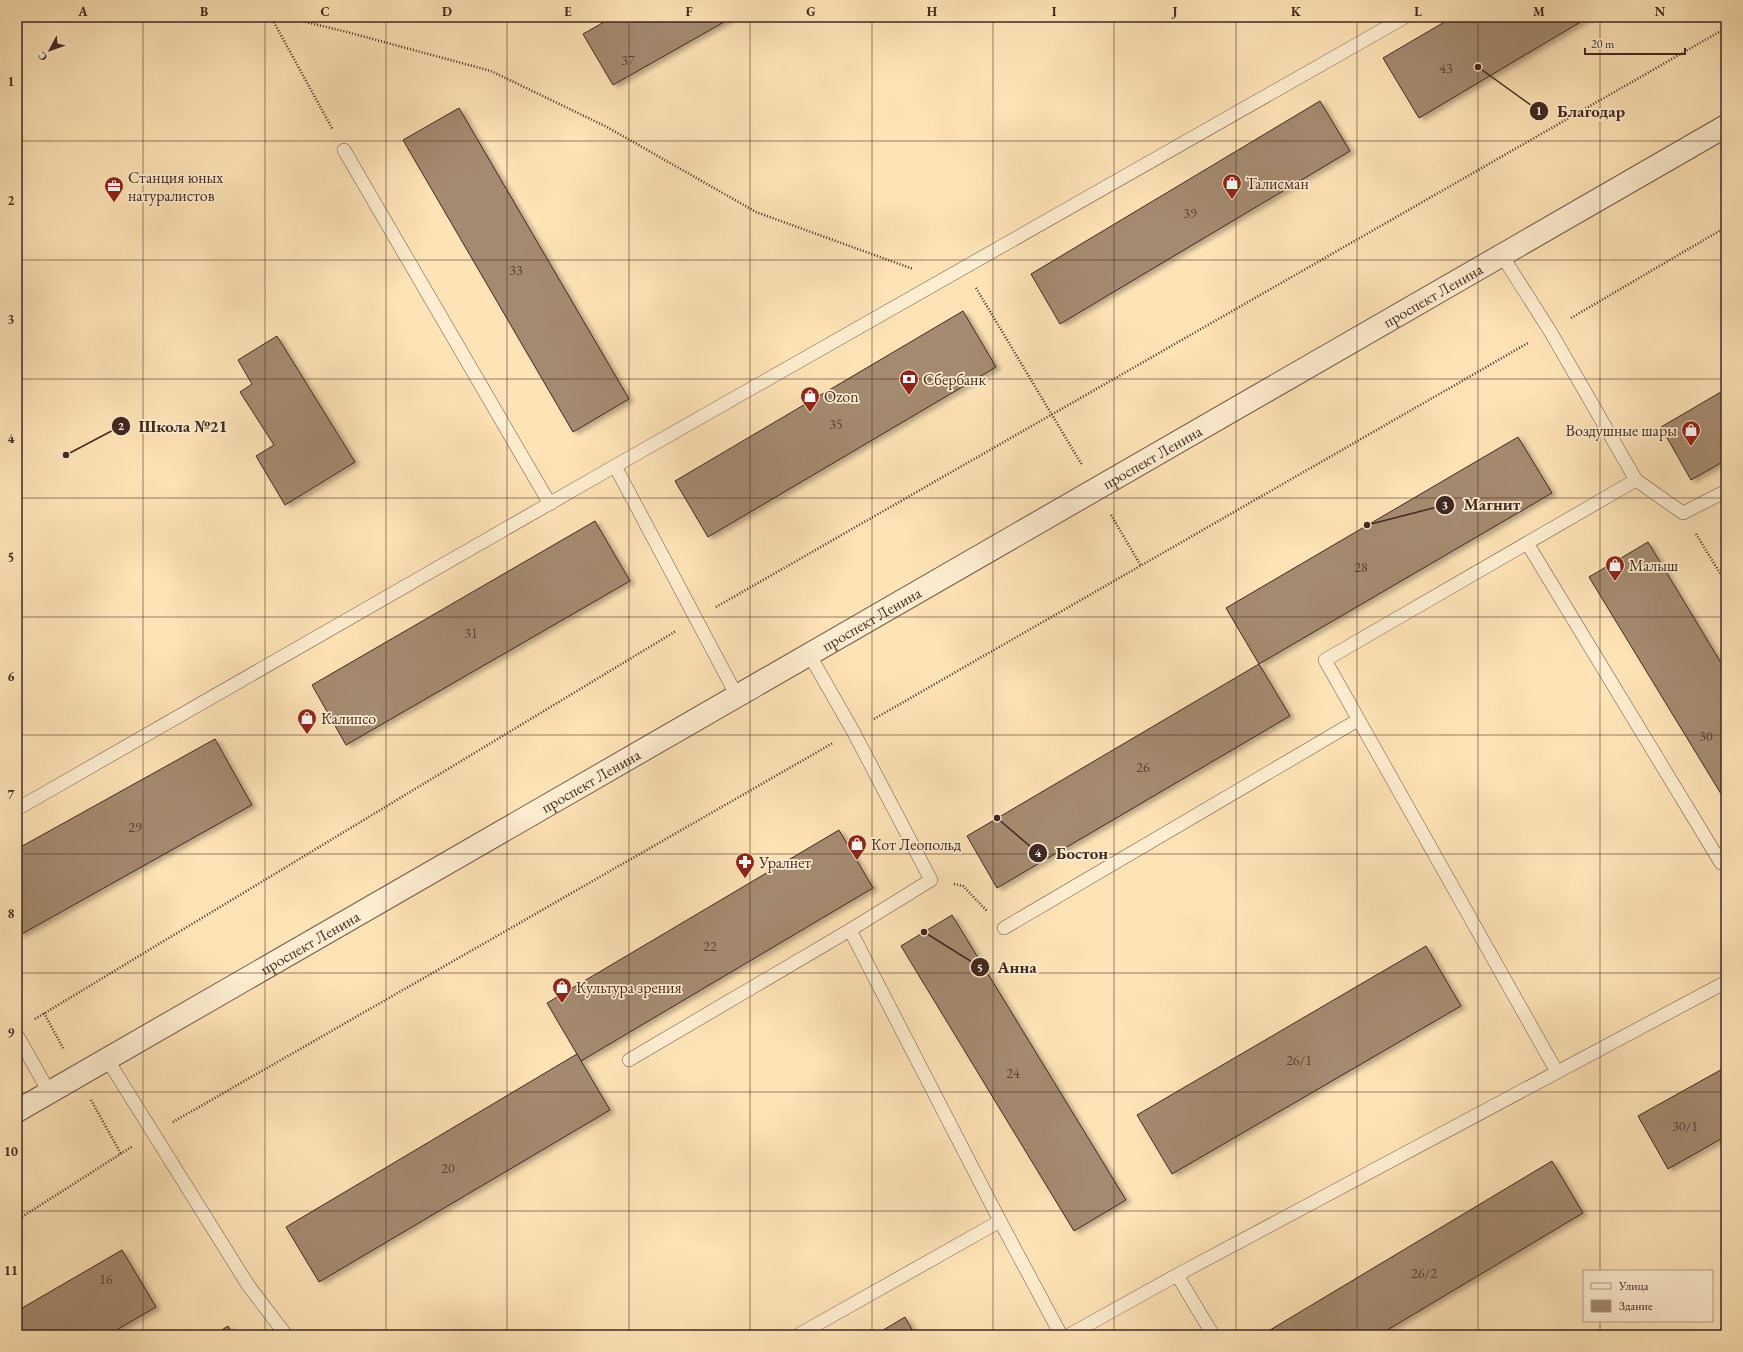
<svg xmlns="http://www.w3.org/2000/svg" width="1743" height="1352" font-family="'EB Garamond',serif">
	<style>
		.building { fill: #a48a6f; stroke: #422920; filter: url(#shadow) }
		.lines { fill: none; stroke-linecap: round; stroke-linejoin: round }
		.service-casing { stroke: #715846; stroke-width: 14 }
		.tertiary-casing { stroke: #715846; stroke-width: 24 }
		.path { stroke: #422920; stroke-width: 2.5; stroke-dasharray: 1 2; stroke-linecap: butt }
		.service { stroke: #feedd0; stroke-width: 13 }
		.tertiary { stroke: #feedd0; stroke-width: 22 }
		.grid { fill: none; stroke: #422920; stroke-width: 1; stroke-opacity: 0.55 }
		.labels { text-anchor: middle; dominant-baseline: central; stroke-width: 3.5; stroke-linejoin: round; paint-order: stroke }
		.number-label { font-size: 14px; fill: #5a4134 }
		.poi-label { font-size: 16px; fill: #422920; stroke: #feedd0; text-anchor: start }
		.street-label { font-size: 16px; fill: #422920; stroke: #feedd0 }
		.leader { fill: none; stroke: #422920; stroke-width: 1.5 }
		.callout-dot { fill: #422920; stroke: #feedd0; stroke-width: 1.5 }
		.mark-label { font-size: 12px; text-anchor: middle; font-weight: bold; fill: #fff }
		.callout-label { font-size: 17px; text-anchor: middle; font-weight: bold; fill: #422920; stroke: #feedd0; stroke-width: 3.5; stroke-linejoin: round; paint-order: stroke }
		.neatline { fill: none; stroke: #422920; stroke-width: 1.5 }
		.grid-label { font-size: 13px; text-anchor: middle; font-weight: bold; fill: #422920 }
	</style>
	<defs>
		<filter id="shadow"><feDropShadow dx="4.5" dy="2.5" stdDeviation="2" flood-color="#0004"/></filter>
	</defs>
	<rect width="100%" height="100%" fill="#fee3b7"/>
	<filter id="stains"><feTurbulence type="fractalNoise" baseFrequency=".005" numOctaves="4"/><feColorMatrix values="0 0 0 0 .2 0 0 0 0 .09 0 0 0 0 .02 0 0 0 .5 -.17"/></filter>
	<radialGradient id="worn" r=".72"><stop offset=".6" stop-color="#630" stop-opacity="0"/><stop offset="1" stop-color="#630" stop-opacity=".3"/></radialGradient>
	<!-- building -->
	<g class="building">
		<polygon points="613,17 733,17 613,85 583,34"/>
		<polygon points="1453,17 1589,17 1419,118 1383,58"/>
		<polygon points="1320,101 1350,151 1060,324 1031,274"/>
		<polygon points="459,108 629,399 573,432 403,140"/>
		<polygon points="963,311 996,367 708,537 675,481"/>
		<polygon points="277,336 355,462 285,505 256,456 274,445 240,392 252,384 238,360"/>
		<polygon points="1726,389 1726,460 1691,480 1661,427"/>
		<polygon points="1518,437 1552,493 1259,664 1226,608"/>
		<polygon points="595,521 630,581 346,745 312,685"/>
		<polygon points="1648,542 1726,671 1726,802 1589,577"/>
		<polygon points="1259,664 1290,716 997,888 967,836"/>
		<polygon points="215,739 252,805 20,935 17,930 17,849"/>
		<polygon points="839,830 873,888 581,1061 547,1003"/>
		<polygon points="952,915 1126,1200 1074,1231 901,946"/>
		<polygon points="1426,946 1461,1006 1172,1174 1137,1115"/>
		<polygon points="577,1054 610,1110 319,1282 286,1227"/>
		<polygon points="1726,1067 1726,1136 1668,1169 1638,1116"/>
		<polygon points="1552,1161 1583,1213 1379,1335 1266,1335 1265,1333"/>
		<polygon points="122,1250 156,1307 108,1335 17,1335 17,1311"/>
		<polygon points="905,1317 915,1335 875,1335"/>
		<polygon points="228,1326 233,1335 214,1335"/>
	</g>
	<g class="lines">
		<!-- service casing -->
		<g class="service-casing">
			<g id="service">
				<polyline points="344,150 550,504"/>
				<polyline points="1501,254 1550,331 1636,480 1683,513 1726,491"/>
				<polyline points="615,466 737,696"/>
				<polyline points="1527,543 1721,863"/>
				<polyline points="17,809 615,466 1405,17"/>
				<polyline points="1004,928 1358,720"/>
				<polyline points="850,930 1000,1221 1061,1335"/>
				<polyline points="17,1035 49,1092"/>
				<polyline points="107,1059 248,1285 286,1335"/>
				<polyline points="629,1060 850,930 931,880 853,731 809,654"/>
				<polyline points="1557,1072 1325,660 1636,480"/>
				<polyline points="1177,1275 1213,1335"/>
				<polyline points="798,1335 1000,1221"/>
				<polyline points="1069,1335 1177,1275 1726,982"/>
			</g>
		</g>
		<!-- tertiary casing -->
		<g class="tertiary-casing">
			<g id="tertiary">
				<path id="s1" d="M 17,1111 L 1726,126"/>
			</g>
		</g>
		<!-- path -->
		<g class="path">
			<polyline points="271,17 333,130"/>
			<polyline points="285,17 347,32 491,71 607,127 756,212 913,269"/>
			<polyline points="976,288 1082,465"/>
			<polyline points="1571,318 1726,227"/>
			<polyline points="1111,515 1141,566"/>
			<polyline points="1696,534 1726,583"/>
			<polyline points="716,607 1726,28"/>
			<polyline points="874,719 1528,343"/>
			<polyline points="954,884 963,886 987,911"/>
			<polyline points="44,1013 64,1050"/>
			<polyline points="35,1019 676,631"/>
			<polyline points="91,1100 121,1154"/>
			<polyline points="173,1122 833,743"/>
			<polyline points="17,1220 133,1146"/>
		</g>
		<!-- service -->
		<use href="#service" class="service"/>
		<!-- tertiary -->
		<use href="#tertiary" class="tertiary"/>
	</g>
	<!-- grid -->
	<path class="grid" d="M 143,17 L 143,1335M 265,17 L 265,1335M 386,17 L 386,1335M 507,17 L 507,1335M 629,17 L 629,1335M 750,17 L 750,1335M 872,17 L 872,1335M 993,17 L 993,1335M 1114,17 L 1114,1335M 1236,17 L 1236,1335M 1357,17 L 1357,1335M 1478,17 L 1478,1335M 1600,17 L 1600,1271M 17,141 L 1726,141M 17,260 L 1726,260M 17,379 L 1726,379M 17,498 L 1726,498M 17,617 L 1726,617M 17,735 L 1726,735M 17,854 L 1726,854M 17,973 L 1726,973M 17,1092 L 1726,1092M 17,1211 L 1726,1211M 1600,1321 L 1600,1335"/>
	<!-- icons -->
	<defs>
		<g id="shop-pin" transform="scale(1)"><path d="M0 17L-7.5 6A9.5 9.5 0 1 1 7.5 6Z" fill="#8f2418" stroke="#feedd0"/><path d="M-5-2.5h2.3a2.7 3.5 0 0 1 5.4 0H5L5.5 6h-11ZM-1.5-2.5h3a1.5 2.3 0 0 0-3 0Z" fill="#fff"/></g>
		<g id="office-pin" transform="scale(1)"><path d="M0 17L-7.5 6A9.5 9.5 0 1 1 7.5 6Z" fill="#8f2418" stroke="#feedd0"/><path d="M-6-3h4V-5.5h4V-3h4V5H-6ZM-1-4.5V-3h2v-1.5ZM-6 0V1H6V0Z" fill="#fff"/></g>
		<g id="bank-pin" transform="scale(1)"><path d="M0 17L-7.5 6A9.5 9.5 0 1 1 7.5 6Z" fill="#8f2418" stroke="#feedd0"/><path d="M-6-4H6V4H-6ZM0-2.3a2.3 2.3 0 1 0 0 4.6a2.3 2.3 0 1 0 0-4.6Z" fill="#fff"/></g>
		<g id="pharmacy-pin" transform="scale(1)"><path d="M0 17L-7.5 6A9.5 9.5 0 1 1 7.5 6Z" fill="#8f2418" stroke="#feedd0"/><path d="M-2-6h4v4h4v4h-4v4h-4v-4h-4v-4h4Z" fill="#fff"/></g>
	</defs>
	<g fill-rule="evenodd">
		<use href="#shop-pin" x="1232" y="183"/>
		<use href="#office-pin" x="114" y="186"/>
		<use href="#bank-pin" x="909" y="379"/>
		<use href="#shop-pin" x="810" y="396"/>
		<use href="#shop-pin" x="1691" y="430"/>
		<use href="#shop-pin" x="1615" y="565"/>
		<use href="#shop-pin" x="307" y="718"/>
		<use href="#shop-pin" x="857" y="844"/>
		<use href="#pharmacy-pin" x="745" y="862"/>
		<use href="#shop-pin" x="562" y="987"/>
	</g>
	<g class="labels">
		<!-- number labels -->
		<g class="number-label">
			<text x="628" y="60">37</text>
			<text x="1446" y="68">43</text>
			<text x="1190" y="213">39</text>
			<text x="516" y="270">33</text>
			<text x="836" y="424">35</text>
			<text x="1361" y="567">28</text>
			<text x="471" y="633">31</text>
			<text x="1706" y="736">30</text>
			<text x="1143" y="767">26</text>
			<text x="135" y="827">29</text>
			<text x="710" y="946">22</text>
			<text x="1299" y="1060">26/1</text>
			<text x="1013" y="1073">24</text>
			<text x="1685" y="1126">30/1</text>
			<text x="448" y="1168">20</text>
			<text x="1424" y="1273">26/2</text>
			<text x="106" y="1279">16</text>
		</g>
		<!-- poi labels -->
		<g class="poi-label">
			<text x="128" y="177">Станция юных<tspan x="128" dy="18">натуралистов</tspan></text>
			<text x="1246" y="183">Талисман</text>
			<text x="923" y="379">Сбербанк</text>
			<text x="824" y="396">Ozon</text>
			<text x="1677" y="430" text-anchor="end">Воздушные шары</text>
			<text x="1629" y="565">Малыш</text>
			<text x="321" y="718">Калипсо</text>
			<text x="871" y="844">Кот Леопольд</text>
			<text x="759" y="862">Уралнет</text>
			<text x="576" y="987">Культура зрения</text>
		</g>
		<!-- street labels -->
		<g class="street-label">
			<text stroke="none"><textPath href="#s1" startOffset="1634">проспект Ленина</textPath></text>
			<text stroke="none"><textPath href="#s1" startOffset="1310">проспект Ленина</textPath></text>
			<text stroke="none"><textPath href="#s1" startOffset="986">проспект Ленина</textPath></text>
			<text stroke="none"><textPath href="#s1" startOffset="662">проспект Ленина</textPath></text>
			<text stroke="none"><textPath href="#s1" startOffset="338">проспект Ленина</textPath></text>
		</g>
	</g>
	<!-- callouts -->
	<path class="leader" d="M1478 67L1539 111M66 455L121 426M1367 525L1445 505M997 818L1038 853M924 932L980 967"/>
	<g class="callout-dot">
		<circle cx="1478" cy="67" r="4"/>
		<circle cx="66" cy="455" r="4"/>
		<circle cx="1367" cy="525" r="4"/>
		<circle cx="997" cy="818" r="4"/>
		<circle cx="924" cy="932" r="4"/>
		<circle cx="1539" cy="111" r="10"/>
		<circle cx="121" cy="426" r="10"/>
		<circle cx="1445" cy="505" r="10"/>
		<circle cx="1038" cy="853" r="10"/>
		<circle cx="980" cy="967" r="10"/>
	</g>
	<g class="mark-label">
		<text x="1539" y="115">1</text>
		<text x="121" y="430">2</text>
		<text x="1445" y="509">3</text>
		<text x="1038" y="857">4</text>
		<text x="980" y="972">5</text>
	</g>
	<g class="callout-label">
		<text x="1591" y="117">Благодар</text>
		<text x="183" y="432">Школа №21</text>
		<text x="1492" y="510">Магнит</text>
		<text x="1082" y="859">Бостон</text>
		<text x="1017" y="973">Анна</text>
	</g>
	<!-- margin -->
	<rect width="1743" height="1352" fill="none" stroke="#fee3b7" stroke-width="44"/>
	<!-- legend -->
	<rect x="1583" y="1270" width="130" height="52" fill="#feedd0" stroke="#b39f8a"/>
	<rect x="1591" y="1283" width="20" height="6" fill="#feedd0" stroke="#b39f8a"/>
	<text x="1619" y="1290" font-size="12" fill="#422920">Улица</text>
	<rect x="1591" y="1300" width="20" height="12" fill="#a48a6f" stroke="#b39f8a"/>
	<text x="1619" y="1310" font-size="12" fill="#422920">Здание</text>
	<!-- north arrow -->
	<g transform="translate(50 50) rotate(229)" stroke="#feedd0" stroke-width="3" paint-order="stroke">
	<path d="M0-3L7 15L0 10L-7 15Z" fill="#422920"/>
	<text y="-6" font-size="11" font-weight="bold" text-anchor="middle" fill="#422920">С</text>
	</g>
	<!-- scale -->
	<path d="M1585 48v6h100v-6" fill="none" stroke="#422920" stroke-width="2"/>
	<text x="1591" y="48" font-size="12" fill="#422920" stroke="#feedd0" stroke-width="3" paint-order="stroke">20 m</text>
	<rect x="22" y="22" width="1699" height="1308" class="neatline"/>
	<g class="grid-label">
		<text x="83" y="16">A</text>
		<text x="204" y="16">B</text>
		<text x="325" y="16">C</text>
		<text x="447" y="16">D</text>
		<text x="568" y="16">E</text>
		<text x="689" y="16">F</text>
		<text x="811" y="16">G</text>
		<text x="932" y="16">H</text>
		<text x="1054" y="16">I</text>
		<text x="1175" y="16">J</text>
		<text x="1296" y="16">K</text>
		<text x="1418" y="16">L</text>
		<text x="1539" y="16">M</text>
		<text x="1660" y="16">N</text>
		<text x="11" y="86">1</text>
		<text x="11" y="205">2</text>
		<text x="11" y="324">3</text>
		<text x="11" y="443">4</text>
		<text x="11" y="562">5</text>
		<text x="11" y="681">6</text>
		<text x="11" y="799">7</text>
		<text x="11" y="918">8</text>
		<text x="11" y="1037">9</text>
		<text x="11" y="1156">10</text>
		<text x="11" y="1275">11</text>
	</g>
	<rect width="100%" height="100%" filter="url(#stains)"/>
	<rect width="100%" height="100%" fill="url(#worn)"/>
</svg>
